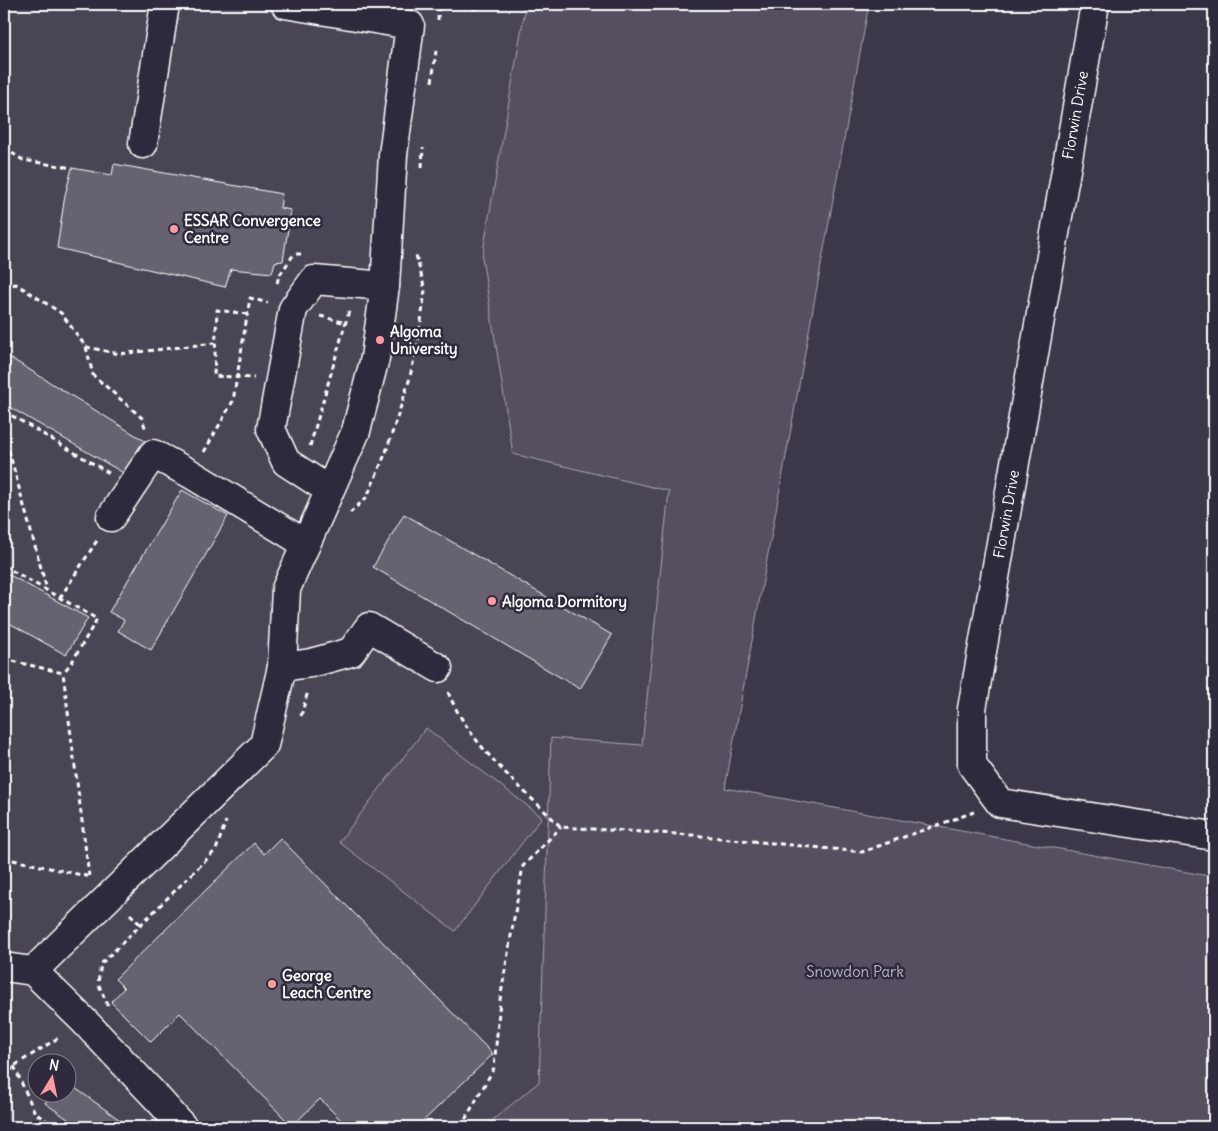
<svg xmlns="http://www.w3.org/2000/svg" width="1218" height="1131" font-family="Delius,sans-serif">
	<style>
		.built { fill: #494455; fill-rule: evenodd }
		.green { fill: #555060; stroke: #aaa8b0 }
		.building { fill: #666270; stroke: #fff }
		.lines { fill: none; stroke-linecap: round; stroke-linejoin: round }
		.minor-casing { stroke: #fff; stroke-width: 31 }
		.path { stroke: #fff; stroke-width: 3; stroke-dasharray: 5 4; stroke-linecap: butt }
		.minor { stroke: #2f2a3d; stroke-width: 28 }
		.poi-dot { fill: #ff9aa2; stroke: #2f2a3d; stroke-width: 2 }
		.labels { text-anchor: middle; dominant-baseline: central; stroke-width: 5; stroke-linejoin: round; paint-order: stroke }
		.street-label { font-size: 15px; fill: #fff; stroke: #2f2a3d }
		.poi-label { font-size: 15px; font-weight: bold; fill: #fff; stroke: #2f2a3d; text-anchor: start }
		.park-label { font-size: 15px; fill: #bbb9bf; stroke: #2f2a3d }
	</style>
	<rect width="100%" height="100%" fill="#3c3749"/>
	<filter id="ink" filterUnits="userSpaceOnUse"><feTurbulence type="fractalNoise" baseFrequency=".02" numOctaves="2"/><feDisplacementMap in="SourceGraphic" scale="10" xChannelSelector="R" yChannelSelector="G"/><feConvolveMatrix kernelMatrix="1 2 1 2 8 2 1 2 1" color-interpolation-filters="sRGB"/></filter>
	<g filter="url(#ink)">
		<!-- built -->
		<path class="built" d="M 4,4 L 818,4 L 623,1127 L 4,1127 ZM 38,1064 L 68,1064 L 68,1094 L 38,1094 Z"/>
		<!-- green -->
		<g class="green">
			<polygon points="515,4 869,4 725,788 1214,877 1214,1127 484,1127 539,1082 551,738 642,745 669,491 513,454 482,257 525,9"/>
			<polygon points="426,728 542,817 455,931 339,842"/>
		</g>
		<!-- building -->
		<g class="building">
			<polygon points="114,164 282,194 280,208 291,210 283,261 275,262 272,273 231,269 225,287 57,248 65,195 72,168 112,175"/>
			<polygon points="4,354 145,441 127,475 4,404"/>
			<polygon points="182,490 228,516 151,650 118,631 124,620 109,612"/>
			<polygon points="404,514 612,635 580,689 373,567"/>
			<polygon points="4,572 88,618 66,655 4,620"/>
			<polygon points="280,838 493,1054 417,1127 348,1127 320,1099 292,1126 180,1013 151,1042 111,1002 124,988 115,979 254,843 264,854"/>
			<polygon points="68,1083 130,1127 79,1127 45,1103 51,1094 68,1094"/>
		</g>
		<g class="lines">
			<!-- minor casing -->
			<g class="minor-casing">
				<g id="minor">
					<polyline points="1095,4 972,709 972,765 1000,803 1214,836"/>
					<polyline points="143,144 165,4"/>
					<polyline points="329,490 286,462 271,429 293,309 314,280 385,286"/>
					<polyline points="111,517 153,454 191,474 306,544"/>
					<polyline points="282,667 311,663 351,652 369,627 438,668"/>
					<polyline points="4,967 33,971 85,1022 157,1098 183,1127"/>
					<polyline points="33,971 264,745 282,667 286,589 356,431 375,358 385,286 393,155 410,25 285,4"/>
				</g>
			</g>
			<!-- path -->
			<g class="path">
				<polyline points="445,4 478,9 487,4"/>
				<polyline points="438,20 439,4"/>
				<polyline points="432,82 436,51"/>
				<polyline points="4,148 23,160 72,168"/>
				<polyline points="422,167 423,148"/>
				<polyline points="277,283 279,276 294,254 304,254"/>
				<polyline points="4,287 16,284 61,313 86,347 120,354 215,343"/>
				<polyline points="247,314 217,310 214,376 254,378"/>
				<polyline points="320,316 346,323"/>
				<polyline points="86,347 93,375 142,418 146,430"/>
				<polyline points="4,411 109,473"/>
				<polyline points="4,433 47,590"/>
				<polyline points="310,446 349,311"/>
				<polyline points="204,452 233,401 250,298 268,303"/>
				<polyline points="350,513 367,497 386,452 409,381 419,337 425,290 416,255"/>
				<polyline points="4,566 97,619 72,662 63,673"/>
				<polyline points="60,598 98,539"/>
				<polyline points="4,659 63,673 89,876"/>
				<path d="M 448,692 C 470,746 520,786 561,827 L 691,835 L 862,852 L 974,812"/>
				<polyline points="301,716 308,691"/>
				<polyline points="4,858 91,877"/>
				<polyline points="130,914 141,925"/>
				<polyline points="108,1006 98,983 101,964 216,850 226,821"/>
				<polyline points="14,1066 35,1113 56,1127"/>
				<polyline points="4,1079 14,1066 61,1036"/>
				<polyline points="461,1127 494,1068 500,1000 523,866 561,827"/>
			</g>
			<!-- minor -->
			<use href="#minor" class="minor"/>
		</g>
	</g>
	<!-- markers -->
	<g class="poi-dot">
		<circle cx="174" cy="229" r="5"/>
		<circle cx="380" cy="340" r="5"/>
		<circle cx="492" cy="601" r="5"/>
		<circle cx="272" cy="984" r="5"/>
	</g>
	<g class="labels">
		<!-- street labels -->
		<g class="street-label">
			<text transform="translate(1075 115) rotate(-80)">Florwin Drive</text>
			<text transform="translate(1006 514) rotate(-80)">Florwin Drive</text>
		</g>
		<!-- poi labels -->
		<g class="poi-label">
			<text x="184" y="220">ESSAR Convergence<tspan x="184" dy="17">Centre</tspan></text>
			<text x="390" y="331">Algoma<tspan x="390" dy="17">University</tspan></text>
			<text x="502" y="601">Algoma Dormitory</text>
			<text x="282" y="975">George<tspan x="282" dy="17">Leach Centre</tspan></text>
		</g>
		<!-- park labels -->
		<g class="park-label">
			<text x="855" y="971">Snowdon Park</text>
		</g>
	</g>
	<!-- margin -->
	<rect width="1218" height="1131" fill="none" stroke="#2f2a3d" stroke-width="20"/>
	<rect x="10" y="10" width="1198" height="1111" fill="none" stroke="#fff" stroke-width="2" filter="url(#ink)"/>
	<!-- north arrow -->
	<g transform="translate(52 1078) rotate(10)"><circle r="24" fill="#2f2a3d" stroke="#827f8b"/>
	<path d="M0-4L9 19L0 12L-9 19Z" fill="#ff9aa2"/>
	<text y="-8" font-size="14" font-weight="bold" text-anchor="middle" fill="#ffffff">N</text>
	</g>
</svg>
